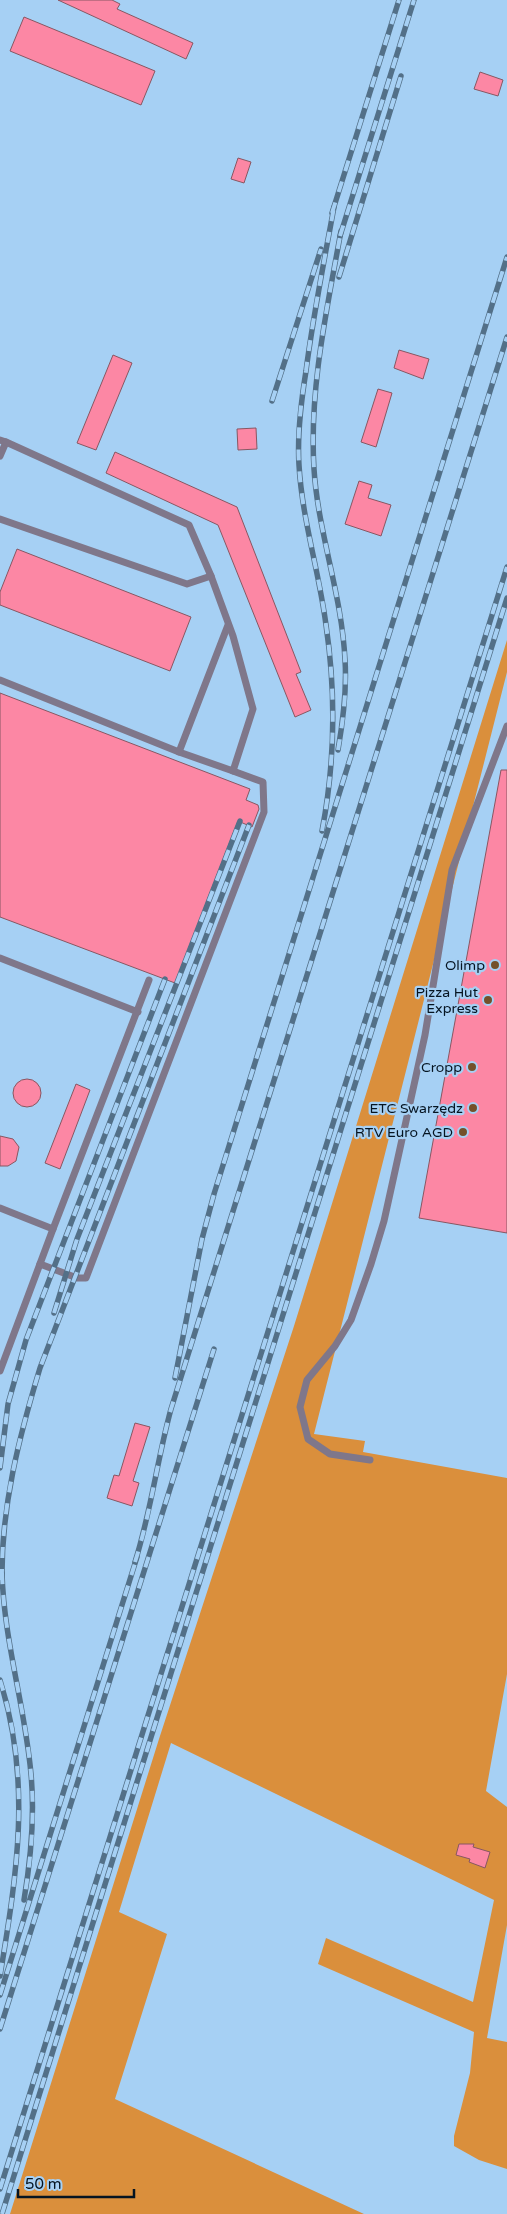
<svg xmlns="http://www.w3.org/2000/svg" width="507" height="2214" font-family="'Varela Round',sans-serif">
	<style>
		.green { fill: #da8f3c }
		.building { fill: #fc87a4; stroke: #885762 }
		.lines { fill: none; stroke-linecap: round; stroke-linejoin: round }
		.lane { stroke: #7f778a; stroke-width: 7 }
		.rail-casing { stroke: #537088; stroke-width: 5.5 }
		.rail { stroke: #a6d0f4; stroke-width: 4; stroke-dasharray: 11; stroke-linecap: butt }
		.poi-dot { fill: #74502a; stroke: #a6d0f4; stroke-width: 2 }
		.labels { text-anchor: middle; dominant-baseline: central; stroke-width: 4.5; stroke-linejoin: round; paint-order: stroke }
		.poi-label { font-size: 14px; fill: #051421; stroke: #a6d0f4; text-anchor: end }
	</style>
	<rect width="100%" height="100%" fill="#a6d0f4"/>
	<!-- green -->
	<polygon class="green" points="507,640 507,672 314,1434 365,1441 363,1452 507,1478 507,1674 486,1791 507,1807 507,1925 487,2038 507,2042 507,2169 479,2160 454,2146 454,2136 470,2073 474,2032 318,1964 326,1938 473,2002 494,1900 171,1743 119,1912 167,1934 115,2099 364,2214 10,2214 159,1739 294,1326"/>
	<!-- building -->
	<g class="building">
		<polygon points="58,0 112,0 120,4 117,9 193,43 186,59"/>
		<polygon points="24,17 155,71 141,105 10,51"/>
		<polygon points="480,72 503,80 498,96 474,89"/>
		<polygon points="238,158 251,162 244,183 231,179"/>
		<polygon points="399,350 429,359 423,379 394,368"/>
		<polygon points="113,355 132,363 96,450 77,443"/>
		<polygon points="378,389 392,393 376,447 361,442"/>
		<polygon points="256,428 257,449 238,450 237,429"/>
		<polygon points="115,452 237,507 301,672 296,674 311,710 295,717 218,525 106,473"/>
		<polygon points="359,481 372,485 368,498 391,505 381,536 345,524"/>
		<polygon points="17,549 191,617 170,671 0,605 0,592"/>
		<polygon points="0,693 250,789 246,800 258,805 259,809 252,827 238,821 175,983 0,917"/>
		<polygon points="501,770 507,770 507,1233 419,1218"/>
		<circle cx="27" cy="1093" r="14"/>
		<polygon points="76,1084 90,1090 60,1169 45,1163"/>
		<polygon points="0,1136 13,1139 19,1147 16,1161 8,1166 0,1166"/>
		<polygon points="135,1423 150,1427 133,1481 139,1483 132,1506 107,1498 114,1475 119,1476"/>
		<polygon points="459,1844 474,1844 473,1847 490,1852 485,1868 469,1862 470,1859 456,1855"/>
	</g>
	<g class="lines">
		<!-- lane -->
		<g class="lane">
			<polyline points="0,440 6,442 0,456"/>
			<polyline points="6,442 189,525 211,576"/>
			<polyline points="0,519 187,584 211,576 233,636 253,709 233,771 179,752 0,680"/>
			<polyline points="179,752 228,625"/>
			<polyline points="0,958 138,1012"/>
			<polyline points="0,1208 53,1229 0,1371"/>
			<polyline points="53,1229 149,980"/>
			<polyline points="40,1264 77,1278 86,1278 264,812 263,782 233,771"/>
			<polyline points="370,1460 330,1454 308,1439 300,1407 307,1380 335,1346 351,1320 371,1264 384,1221 425,1035 452,870 507,726"/>
		</g>
		<!-- rail casing -->
		<g class="rail-casing">
			<g id="rail">
				<polyline points="332,213 399,0"/>
				<polyline points="340,236 414,0"/>
				<polyline points="339,277 401,76"/>
				<polyline points="272,401 321,249"/>
				<path d="M 338,750 C 343,721 347,690 345,660 C 342,595 318,533 314,469 C 309,389 327,309 341,231"/>
				<path d="M 322,831 C 335,763 336,693 326,625 C 319,571 302,519 299,465 C 297,434 301,402 306,371 C 313,316 324,262 334,207"/>
				<polyline points="54,1313 77,1239 240,821"/>
				<polyline points="175,1378 202,1239 214,1194 507,257"/>
				<polyline points="0,1468 8,1404 26,1340 165,979"/>
				<path d="M 135,1562 C 151,1512 157,1460 171,1409 L 507,337"/>
				<path d="M 2,1573 C 4,1642 25,1706 31,1774 C 35,1817 31,1858 24,1900"/>
				<path d="M 2,1580 C 1,1507 19,1437 40,1368 L 249,825"/>
				<path d="M 0,1680 C 32,1782 17,1873 0,1976"/>
				<polyline points="0,1995 137,1557"/>
				<polyline points="0,2029 214,1349"/>
				<polyline points="0,2189 507,567"/>
				<polyline points="2,2214 507,598"/>
			</g>
		</g>
		<!-- rail -->
		<use href="#rail" class="rail"/>
	</g>
	<!-- markers -->
	<g class="poi-dot">
		<circle cx="495" cy="965" r="5"/>
		<circle cx="488" cy="1000" r="5"/>
		<circle cx="472" cy="1067" r="5"/>
		<circle cx="473" cy="1108" r="5"/>
		<circle cx="463" cy="1132" r="5"/>
	</g>
	<g class="labels">
		<!-- poi labels -->
		<g class="poi-label">
			<text x="485" y="965">Olimp</text>
			<text x="478" y="992">Pizza Hut<tspan x="478" dy="16">Express</tspan></text>
			<text x="462" y="1067">Cropp</text>
			<text x="463" y="1108">ETC Swarzędz</text>
			<text x="453" y="1132">RTV Euro AGD</text>
		</g>
	</g>
	<!-- scale -->
	<path d="M18 2189v8h116v-8" fill="none" stroke="#051421" stroke-width="2.5"/>
	<text x="25" y="2189" font-size="15" fill="#051421" stroke="#a6d0f4" stroke-width="4" paint-order="stroke">50 m</text>
</svg>
